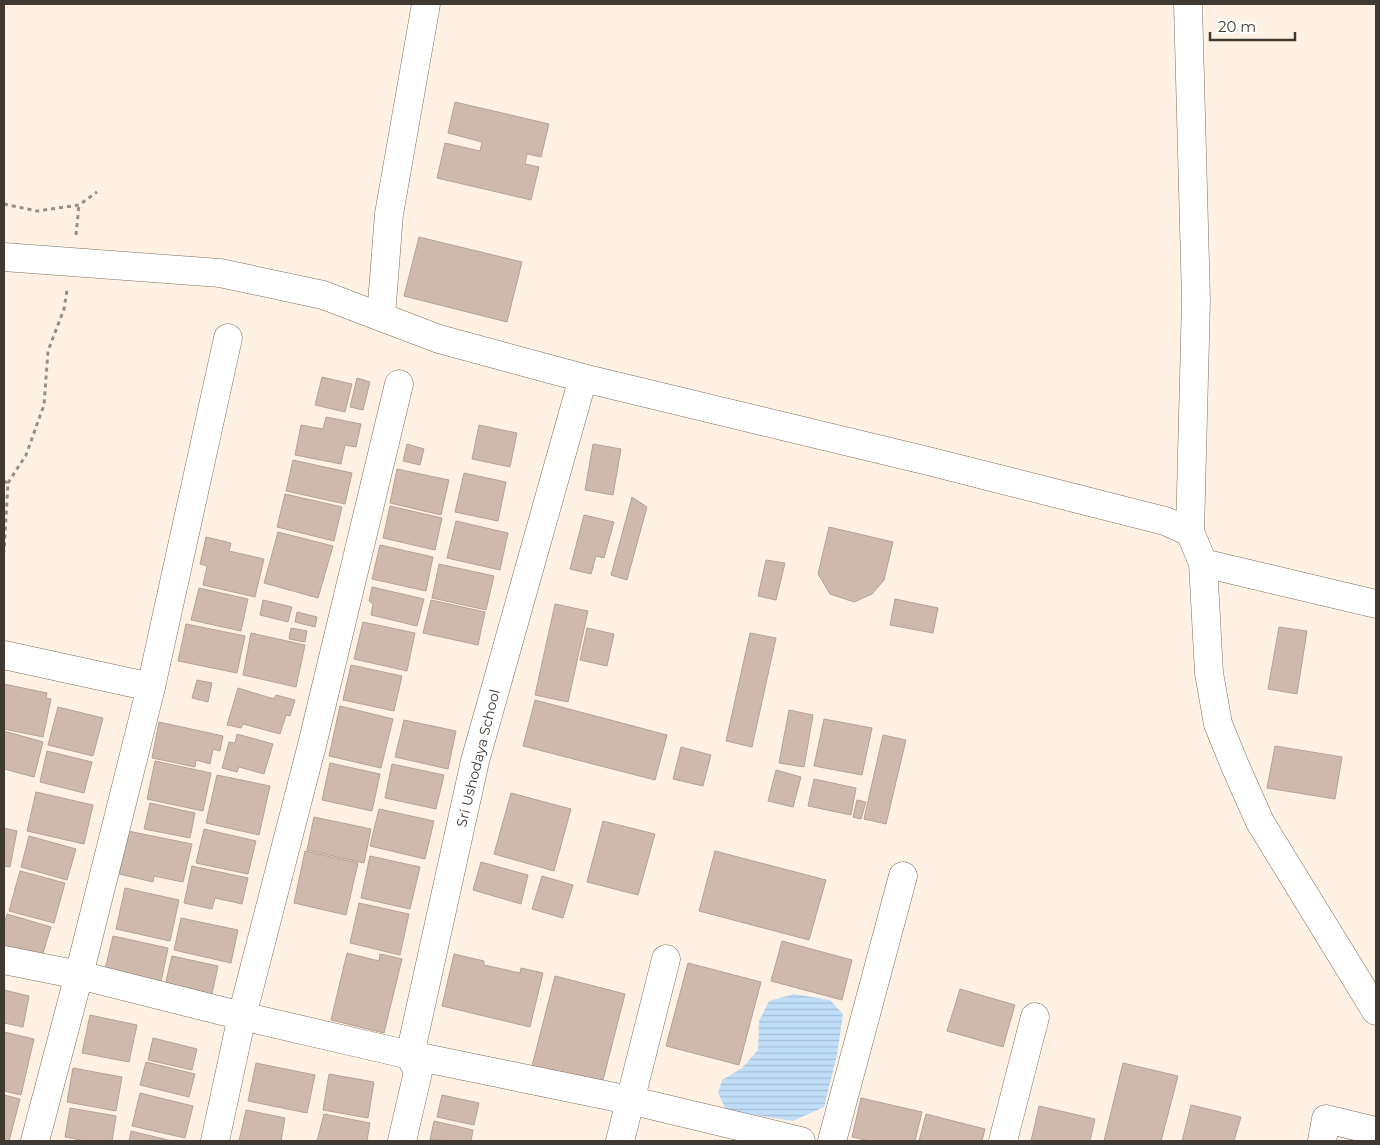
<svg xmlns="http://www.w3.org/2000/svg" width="1380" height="1145" font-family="Montserrat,sans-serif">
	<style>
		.water { fill: url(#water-rules) }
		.building { fill: #ceb9ac; stroke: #b6a295 }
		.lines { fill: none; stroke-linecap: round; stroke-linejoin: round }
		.minor-casing { stroke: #7d6e5e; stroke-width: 29 }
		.path { stroke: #9a8f85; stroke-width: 3; stroke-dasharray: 4 4; stroke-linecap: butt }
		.minor { stroke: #fff; stroke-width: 28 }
		.labels { text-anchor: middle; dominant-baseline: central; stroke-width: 5; stroke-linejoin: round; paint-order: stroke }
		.street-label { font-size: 14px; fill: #403932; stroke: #fff }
	</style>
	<defs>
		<pattern id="water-rules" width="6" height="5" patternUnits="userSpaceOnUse" patternTransform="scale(1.25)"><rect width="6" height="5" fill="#c0def8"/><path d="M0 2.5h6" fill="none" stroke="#a6bfd5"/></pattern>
	</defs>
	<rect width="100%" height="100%" fill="#fff1e3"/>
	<!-- water -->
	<polygon class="water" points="794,994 830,1000 843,1014 837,1055 824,1107 793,1121 726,1110 718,1093 722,1080 742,1068 758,1050 759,1021 769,1001"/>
	<!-- building -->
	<g class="building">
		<polygon points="455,102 549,124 541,157 527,154 525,164 539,167 531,200 437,178 445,143 480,151 482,142 448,133"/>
		<polygon points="419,237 522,262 507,322 404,296"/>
		<polygon points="322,377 352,384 345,412 315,405"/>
		<polygon points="357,378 370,382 363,410 350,407"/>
		<polygon points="326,417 361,424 356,447 345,445 341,464 295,455 301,425 323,429"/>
		<polygon points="479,425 517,433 510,467 472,459"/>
		<polygon points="407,444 424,449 420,465 403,461"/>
		<polygon points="593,444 621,449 613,495 585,490"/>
		<polygon points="293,460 352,473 345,504 286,491"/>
		<polygon points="397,469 449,480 441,515 390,503"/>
		<polygon points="464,473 506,482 498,521 455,512"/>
		<polygon points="285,494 342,507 334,541 277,527"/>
		<polygon points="632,497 647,507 627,580 611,575"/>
		<polygon points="390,506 442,518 435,550 383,538"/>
		<polygon points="584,515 614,522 604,558 596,556 591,574 570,569"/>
		<polygon points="456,521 508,533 500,570 447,558"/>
		<polygon points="829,527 893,542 884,580 872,594 854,602 830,594 818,574"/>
		<polygon points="278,532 333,546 318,598 264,583"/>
		<polygon points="206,537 231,543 229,551 264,559 255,597 203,585 207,566 200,564"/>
		<polygon points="380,545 433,557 426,591 372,579"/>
		<polygon points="766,560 785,563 776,600 758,596"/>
		<polygon points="439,564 494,576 486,610 432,598"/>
		<polygon points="372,587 424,599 417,626 371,615 373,604 369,601"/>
		<polygon points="199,588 248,599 241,631 191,620"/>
		<polygon points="895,599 938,608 933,633 890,625"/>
		<polygon points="263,600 292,607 288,622 260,615"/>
		<polygon points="431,600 485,612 478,645 423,633"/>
		<polygon points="555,604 588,611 568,702 535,695"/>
		<polygon points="297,612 317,617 315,627 295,622"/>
		<polygon points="363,622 415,633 407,671 354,659"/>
		<polygon points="186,624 245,636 237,673 178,661"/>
		<polygon points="1279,627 1307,631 1297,694 1268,689"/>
		<polygon points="291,628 307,631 305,642 289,639"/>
		<polygon points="587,628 614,634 607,666 580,660"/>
		<polygon points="251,633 305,645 296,687 243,675"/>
		<polygon points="750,633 776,638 752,747 726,741"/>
		<polygon points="351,665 402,676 394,711 343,700"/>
		<polygon points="197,680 212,683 208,702 192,698"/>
		<polygon points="4,684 47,693 46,698 51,699 43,737 4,729"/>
		<polygon points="238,688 274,699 276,695 295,700 290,716 286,715 280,734 243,724 241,728 227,725"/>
		<polygon points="535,700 667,735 655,780 523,746"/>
		<polygon points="340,706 393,719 381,768 329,756"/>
		<polygon points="58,707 103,718 93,756 48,745"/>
		<polygon points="789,710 813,715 804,767 779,763"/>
		<polygon points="824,719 872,728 862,775 814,766"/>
		<polygon points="404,720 456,731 448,769 395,757"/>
		<polygon points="159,722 223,736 220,751 213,749 210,764 196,760 195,767 152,758"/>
		<polygon points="4,731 43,742 34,777 4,769"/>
		<polygon points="237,734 273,744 264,774 239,767 237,772 222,768 229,742 235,743"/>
		<polygon points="883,735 906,740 886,824 864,819"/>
		<polygon points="1275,746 1342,757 1335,799 1267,788"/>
		<polygon points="681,747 711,755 703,786 673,779"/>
		<polygon points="47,751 92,762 84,793 40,782"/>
		<polygon points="155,761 211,773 203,811 147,799"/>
		<polygon points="330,763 380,774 372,811 322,800"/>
		<polygon points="392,764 444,775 436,809 385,798"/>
		<polygon points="776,770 801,777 793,807 768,801"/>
		<polygon points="217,775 270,786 259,835 206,823"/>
		<polygon points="814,779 856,788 851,815 808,806"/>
		<polygon points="36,792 93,805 84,844 27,831"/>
		<polygon points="511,793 571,809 554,871 494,854"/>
		<polygon points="857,800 866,802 861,819 853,817"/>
		<polygon points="150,803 195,813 190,838 144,829"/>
		<polygon points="379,809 434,821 425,859 370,846"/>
		<polygon points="314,817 371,829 364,863 307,850"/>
		<polygon points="603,821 655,834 638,895 587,882"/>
		<polygon points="4,828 17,831 10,867 4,866"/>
		<polygon points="204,829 256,841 248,874 196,863"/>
		<polygon points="128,831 192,844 183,882 154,876 153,882 119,874"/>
		<polygon points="29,836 76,849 67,880 21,867"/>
		<polygon points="305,851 358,863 346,915 294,903"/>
		<polygon points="715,851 826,880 809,940 699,911"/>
		<polygon points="370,856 420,867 410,909 361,898"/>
		<polygon points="481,862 528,875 521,904 473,890"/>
		<polygon points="192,866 248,878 242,904 215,898 212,909 184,903"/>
		<polygon points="20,871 65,883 54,923 9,911"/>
		<polygon points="542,876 573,885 563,918 532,909"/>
		<polygon points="125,888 179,900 170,941 116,929"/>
		<polygon points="359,903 409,914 400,955 350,943"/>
		<polygon points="7,914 51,927 40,963 4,953 4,925"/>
		<polygon points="181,918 238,930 231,963 174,950"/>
		<polygon points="113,936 168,948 160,987 104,974"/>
		<polygon points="782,941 852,960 842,1000 771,981"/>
		<polygon points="347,953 379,961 380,954 402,959 384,1033 331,1020"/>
		<polygon points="454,954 484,961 484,965 520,973 521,968 543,973 530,1027 442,1006"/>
		<polygon points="172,956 218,966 211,999 164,989"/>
		<polygon points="688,963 761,982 739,1065 666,1046"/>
		<polygon points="555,976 625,994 602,1084 532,1066"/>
		<polygon points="960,989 1015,1005 1003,1047 947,1031"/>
		<polygon points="4,990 29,996 23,1027 4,1023"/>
		<polygon points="90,1015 137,1025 129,1062 82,1053"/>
		<polygon points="4,1032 34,1039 21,1095 4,1091"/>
		<polygon points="153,1038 197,1049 192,1070 148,1060"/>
		<polygon points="146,1062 195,1074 189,1097 140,1085"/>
		<polygon points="256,1063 315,1075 307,1113 248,1101"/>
		<polygon points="1123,1063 1178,1076 1161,1141 1104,1141"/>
		<polygon points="73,1068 122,1077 116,1111 67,1102"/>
		<polygon points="329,1074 374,1082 368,1118 323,1110"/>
		<polygon points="140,1093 193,1106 185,1138 132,1126"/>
		<polygon points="4,1095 20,1099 9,1141 4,1141"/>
		<polygon points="442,1095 479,1103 474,1125 437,1117"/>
		<polygon points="861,1098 922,1112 915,1141 870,1141 852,1137"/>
		<polygon points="1191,1105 1241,1117 1234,1141 1182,1141"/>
		<polygon points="1039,1106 1095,1119 1090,1141 1031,1141"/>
		<polygon points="70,1108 116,1116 112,1141 86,1141 65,1137"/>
		<polygon points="246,1110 285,1118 281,1141 239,1141"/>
		<polygon points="324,1114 370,1123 367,1141 317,1141"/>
		<polygon points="926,1114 985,1129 982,1141 919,1141"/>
		<polygon points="434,1121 473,1130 471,1141 430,1140"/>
		<polygon points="131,1131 172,1141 129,1141"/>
	</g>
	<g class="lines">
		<!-- minor casing -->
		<g class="minor-casing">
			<g id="minor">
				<polyline points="1188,4 1196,300 1190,532"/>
				<polyline points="4,257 220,273 323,295 439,339 583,378 928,461 1165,521 1190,532 1203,563 1209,673 1218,724 1236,768 1260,822 1376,1011"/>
				<polyline points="381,316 389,214 426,4"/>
				<polyline points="1203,563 1376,604"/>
				<polyline points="4,655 151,687"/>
				<polyline points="4,960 79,975 242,1016 410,1055 629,1100 801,1141"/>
				<polyline points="35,1141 79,975 151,687 228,338"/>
				<polyline points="215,1141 242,1016 312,745 399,384"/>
				<polyline points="402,1141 418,1072 410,1055 475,761 583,378"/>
				<polyline points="620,1141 666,959"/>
				<polyline points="832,1141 903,876"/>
				<polyline points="1003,1141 1035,1017"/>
				<polyline points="1322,1141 1326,1119 1376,1131"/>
			</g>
		</g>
		<!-- path -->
		<g class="path">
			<polyline points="4,204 37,211 79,205 97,192"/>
			<polyline points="76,235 79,205"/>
			<polyline points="4,481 8,483 4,552"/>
			<polyline points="8,483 26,455 44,405 48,351 64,309 67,290"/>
		</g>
		<!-- minor -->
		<use href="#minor" class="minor"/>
	</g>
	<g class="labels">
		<!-- street labels -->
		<g class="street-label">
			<text transform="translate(478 758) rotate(-76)">Sri Ushodaya School</text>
		</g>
	</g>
	<!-- border -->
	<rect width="1380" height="1145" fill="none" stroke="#403932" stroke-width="10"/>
	<!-- scale -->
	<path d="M1210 32v8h85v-8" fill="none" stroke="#403932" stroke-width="2.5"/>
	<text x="1218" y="32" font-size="15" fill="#403932" stroke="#ffffff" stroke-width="4" paint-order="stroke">20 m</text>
</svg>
